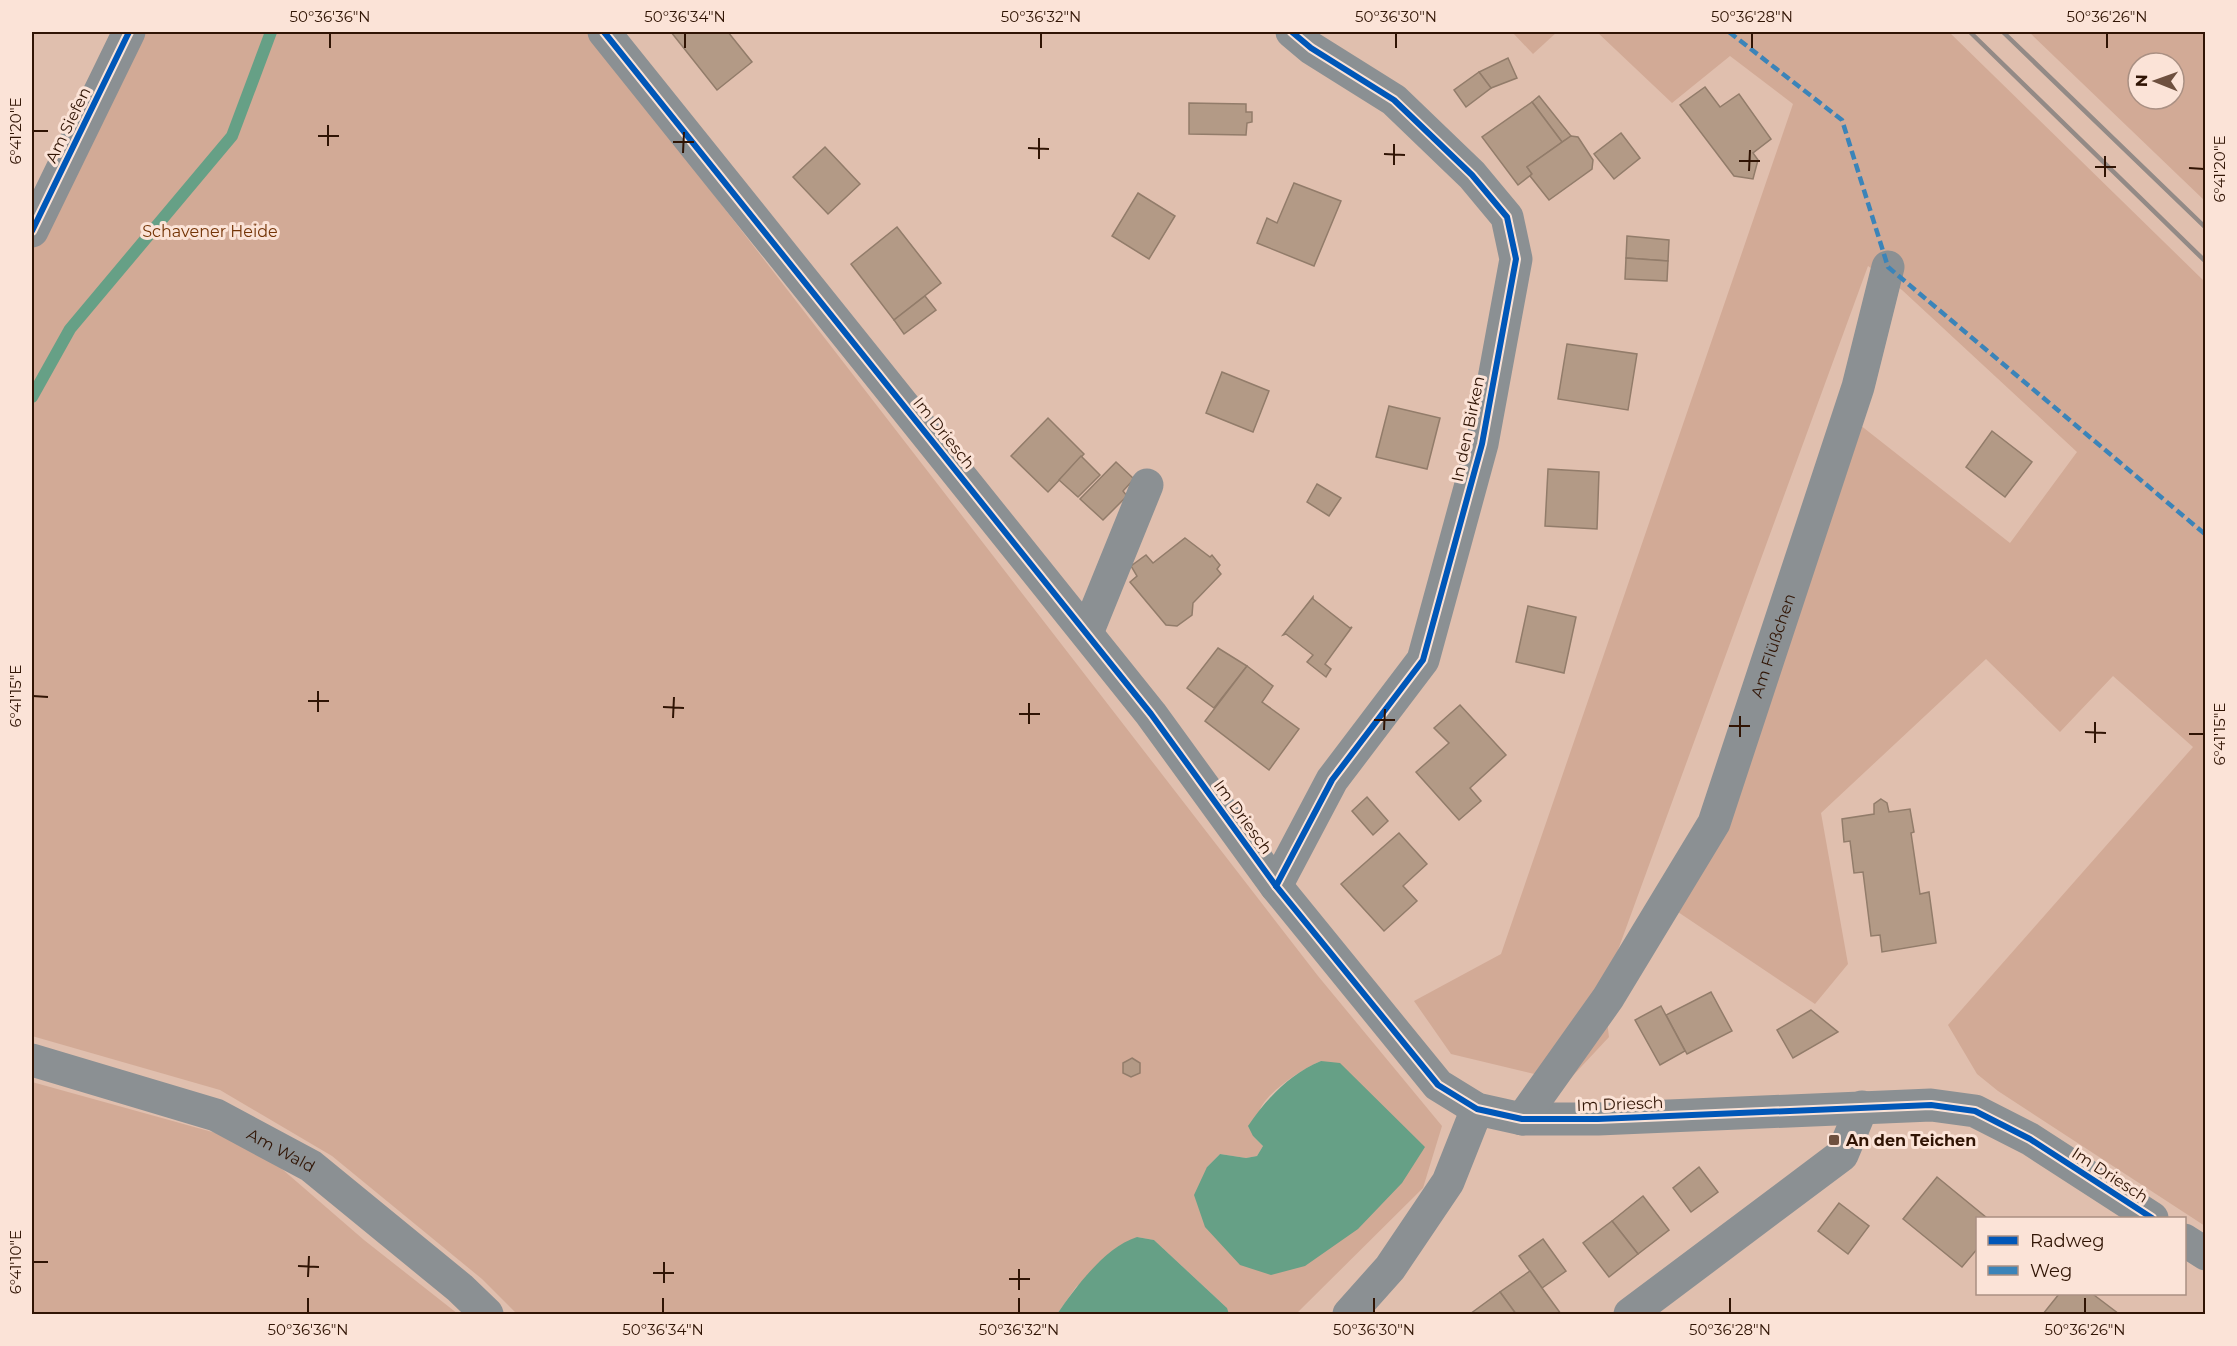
<svg xmlns="http://www.w3.org/2000/svg" width="2237" height="1346" font-family="Montserrat,sans-serif">
	<style>
		.green { fill: #d2aa96; fill-rule: evenodd }
		.water { fill: #66a086 }
		.lines { fill: none; stroke-linecap: round; stroke-linejoin: round }
		.stream { stroke: #66a086; stroke-width: 12 }
		.building { fill: #b39a86; stroke: #927c6a; stroke-width: 1.5 }
		.minor { stroke: #8b9093; stroke-width: 33 }
		.rail { stroke: #938a86; stroke-width: 4.5 }
		.quiet { stroke: #3b84b9; stroke-width: 4.5; stroke-dasharray: 9 4.5; stroke-linecap: butt }
		.cycleway-casing { stroke: #fbe3d7; stroke-width: 10 }
		.cycleway { stroke: #0057b8; stroke-width: 6 }
		.ticks { fill: none; stroke: #301404; stroke-width: 2 }
		.poi-dot { fill: #6e503f; stroke: #fbe3d7; stroke-width: 2 }
		.labels { text-anchor: middle; dominant-baseline: central; stroke-width: 6; stroke-linejoin: round; paint-order: stroke }
		.street-label { font-size: 16px; fill: #301404; stroke: #fbe3d7 }
		.park-label { font-size: 16px; fill: #743406; stroke: #fbe3d7 }
		.poi-label { font-size: 16px; font-weight: bold; fill: #301404; stroke: #fbe3d7; text-anchor: start }
		.neatline { fill: none; stroke: #301404; stroke-width: 2 }
		.ticks-label { font-size: 15px; text-anchor: middle; fill: #301404 }
	</style>
	<rect width="100%" height="100%" fill="#e0bfae"/>
	<!-- green -->
	<g class="green">
		<path d="M 129,32 L 588,32 L 1318,976 L 1442,1126 L 1423,1188 L 1296,1314 L 1229,1314 L 1226,1307 L 1154,1240 L 1137,1237 L 1076,1287 L 1057,1314 L 517,1314 L 482,1279 L 332,1156 L 220,1090 L 32,1036 L 32,246 ZM 1321,1061 L 1424,1147 L 1207,1167 L 1220,1154 L 1246,1158 L 1257,1156 L 1263,1146 L 1253,1136 C 1256,1127 1257,1112 1263,1104 C 1275,1087 1302,1069 1321,1061 Z"/>
		<polygon points="1512,32 1557,32 1533,54"/>
		<polygon points="1597,32 1949,32 2205,282 2205,1226 1998,1091 1977,1074 1948,1025 2193,747 2113,676 2060,732 1986,659 1821,813 1848,964 1815,1004 1675,910 1855,421 2010,543 2077,452 1902,290 1868,266 1603,991 1609,1037 1567,1082 1451,1054 1414,1001 1501,954 1793,104 1730,56 1672,103"/>
		<path d="M 2029,32 L 2205,32 L 2205,201 ZM 2138,63 L 2174,63 L 2174,99 L 2138,99 Z"/>
		<polygon points="32,1082 252,1143 364,1240 458,1314 32,1314"/>
	</g>
	<!-- water -->
	<g class="water">
		<path d="M 1321,1061 L 1340,1063 L 1425,1147 L 1402,1183 L 1358,1229 L 1305,1266 L 1271,1275 L 1240,1265 L 1205,1227 L 1194,1195 L 1207,1167 L 1220,1154 L 1246,1158 L 1257,1156 L 1263,1146 L 1253,1136 L 1248,1126 C 1267,1098 1290,1074 1321,1061 Z"/>
		<path d="M 1137,1237 L 1154,1240 L 1227,1308 L 1229,1314 L 1057,1314 C 1076,1287 1105,1247 1137,1237 Z"/>
	</g>
	<g class="lines">
		<!-- stream -->
		<polyline class="stream" points="32,397 70,329 232,136 271,32"/>
	</g>
	<!-- building -->
	<g class="building">
		<polygon points="671,32 728,32 752,62 717,90"/>
		<polygon points="1508,58 1517,78 1491,88 1479,72"/>
		<polygon points="1479,72 1491,88 1466,107 1454,90"/>
		<polygon points="1705,87 1720,107 1739,94 1771,139 1753,153 1758,160 1753,179 1734,176 1680,105"/>
		<polygon points="1539,96 1571,136 1562,142 1532,102"/>
		<polygon points="1532,102 1562,142 1527,167 1532,174 1518,185 1482,137"/>
		<polygon points="1189,103 1246,104 1246,112 1252,112 1252,122 1247,123 1246,135 1189,134"/>
		<polygon points="1621,133 1640,158 1614,179 1594,154"/>
		<polygon points="1571,136 1578,137 1593,160 1592,169 1549,200 1530,176 1532,174 1527,167"/>
		<polygon points="825,147 860,184 828,214 793,177"/>
		<polygon points="1294,183 1341,201 1314,266 1257,243 1267,218 1277,223"/>
		<polygon points="1138,193 1175,216 1149,259 1112,236"/>
		<polygon points="897,227 941,283 894,320 851,264"/>
		<polygon points="1627,236 1669,240 1668,261 1626,258"/>
		<polygon points="1626,258 1668,261 1667,281 1625,279"/>
		<polygon points="925,296 936,310 904,334 894,320"/>
		<polygon points="1567,344 1637,354 1628,410 1558,399"/>
		<polygon points="1222,372 1269,391 1253,432 1206,413"/>
		<polygon points="1389,406 1440,418 1427,469 1376,457"/>
		<polygon points="1048,418 1084,454 1048,492 1011,456"/>
		<polygon points="1992,431 2032,462 2005,497 1966,467"/>
		<polygon points="1081,456 1100,475 1078,497 1059,480"/>
		<polygon points="1116,462 1134,479 1123,491 1127,496 1103,520 1080,499"/>
		<polygon points="1548,469 1599,472 1597,529 1545,526"/>
		<polygon points="1317,484 1341,498 1329,516 1307,502"/>
		<polygon points="1185,538 1210,557 1212,555 1220,565 1217,569 1221,574 1193,603 1192,615 1177,626 1166,625 1130,582 1137,576 1131,566 1146,555 1153,563"/>
		<polygon points="1313,597 1313,599 1350,628 1352,627 1325,664 1331,669 1326,677 1307,662 1313,655 1286,634 1283,635"/>
		<polygon points="1528,606 1576,617 1564,673 1516,662"/>
		<polygon points="1218,648 1247,666 1214,708 1187,688"/>
		<polygon points="1247,666 1273,686 1262,702 1299,729 1269,770 1205,721"/>
		<polygon points="1460,705 1506,755 1470,788 1481,801 1459,820 1416,772 1449,743 1434,728"/>
		<polygon points="1367,797 1388,821 1373,835 1352,811"/>
		<polygon points="1881,799 1887,803 1889,812 1910,809 1914,832 1911,833 1920,894 1929,892 1936,943 1882,952 1880,935 1871,936 1863,872 1854,873 1850,841 1844,842 1842,819 1874,814 1874,804"/>
		<polygon points="1399,833 1427,864 1403,886 1417,901 1384,931 1341,884"/>
		<polygon points="1711,992 1732,1031 1687,1054 1666,1015"/>
		<polygon points="1661,1006 1685,1051 1660,1065 1635,1020"/>
		<polygon points="1811,1010 1838,1032 1793,1058 1777,1030"/>
		<polygon points="1132,1058 1140,1063 1140,1073 1131,1077 1123,1073 1123,1063"/>
		<polygon points="1699,1167 1718,1192 1691,1212 1673,1188"/>
		<polygon points="1937,1177 1987,1218 1978,1218 1978,1248 1962,1267 1903,1219"/>
		<polygon points="1643,1196 1669,1230 1638,1254 1612,1221"/>
		<polygon points="1839,1203 1869,1226 1848,1254 1818,1231"/>
		<polygon points="1612,1221 1638,1254 1609,1277 1583,1243"/>
		<polygon points="1543,1239 1566,1271 1542,1288 1519,1256"/>
		<polygon points="1530,1271 1542,1288 1561,1314 1516,1314 1500,1292"/>
		<polygon points="1500,1292 1516,1314 1470,1314"/>
		<polygon points="2059,1294 2096,1294 2094,1295 2119,1314 2043,1314"/>
	</g>
	<g class="lines">
		<!-- minor -->
		<g class="minor">
			<polyline points="604,32 1151,714 1276,886 1438,1085 1477,1109 1522,1119 1598,1119 1931,1105 1975,1111 2030,1139 2152,1218"/>
			<polyline points="32,231 129,32"/>
			<polyline points="1087,633 1147,485"/>
			<polyline points="1276,886 1332,780 1423,660 1482,444 1516,259 1507,217 1472,175 1394,100 1311,48 1292,32"/>
			<path id="s1" d="M 32,1060 L 216,1115 L 311,1166 L 460,1288 L 487,1314"/>
			<path id="s2" d="M 1522,1119 L 1608,998 L 1714,823 L 1858,387 L 1888,267"/>
			<polyline points="2184,1240 2206,1254"/>
			<polyline points="1349,1314 1390,1268 1448,1182 1477,1109"/>
			<polyline points="1630,1314 1842,1155 1862,1107"/>
		</g>
		<!-- rail -->
		<g class="rail">
			<polyline points="1970,32 2206,262"/>
			<polyline points="2003,32 2206,228"/>
		</g>
		<!-- quiet -->
		<polyline class="quiet" points="1729,32 1842,120 1888,267 2206,535"/>
		<!-- cycleway casing -->
		<g class="cycleway-casing">
			<g id="cycleway">
				<polyline points="604,32 1151,714 1276,886 1438,1085 1477,1109 1522,1119 1598,1119 1931,1105 1975,1111 2030,1139 2152,1218"/>
				<polyline points="32,231 129,32"/>
				<polyline points="1276,886 1332,780 1423,660 1482,444 1516,259 1507,217 1472,175 1394,100 1311,48 1292,32"/>
			</g>
		</g>
		<!-- cycleway -->
		<use href="#cycleway" class="cycleway"/>
	</g>
	<!-- ticks -->
	<path class="ticks" d="M 330,48 L 330,33M 685,48 L 685,33M 1041,48 L 1041,33M 1396,48 L 1396,33M 1752,48 L 1752,33M 2107,48 L 2107,33M 33,131 L 48,131M 318,136 L 339,136M 673,142 L 694,142M 328,146 L 328,125M 1028,148 L 1049,149M 683,153 L 684,132M 1384,154 L 1405,155M 1039,159 L 1039,138M 1739,161 L 1760,161M 1394,165 L 1394,144M 2095,167 L 2116,167M 2189,168 L 2204,169M 1749,171 L 1750,150M 2105,177 L 2105,156M 33,696 L 48,697M 308,701 L 329,701M 663,707 L 684,708M 318,712 L 318,691M 1019,714 L 1040,714M 673,718 L 674,697M 1374,720 L 1395,720M 1029,724 L 1029,703M 1729,726 L 1750,726M 1384,730 L 1385,709M 2085,732 L 2106,733M 2189,734 L 2204,734M 1740,737 L 1740,716M 2095,743 L 2095,722M 33,1262 L 48,1262M 298,1266 L 319,1267M 653,1273 L 674,1273M 308,1277 L 309,1256M 1009,1279 L 1030,1279M 664,1283 L 664,1262M 1019,1290 L 1019,1269M 308,1313 L 308,1298M 663,1313 L 663,1298M 1019,1313 L 1019,1298M 1374,1313 L 1374,1298M 1730,1313 L 1730,1298M 2085,1313 L 2085,1298"/>
	<!-- markers -->
	<rect class="poi-dot" x="1828" y="1134" width="12" height="12" rx="3"/>
	<g class="labels">
		<!-- street labels -->
		<g class="street-label">
			<text transform="translate(68 125) rotate(-64)">Am Siefen</text>
			<text transform="translate(1468 429) rotate(-78)">In den Birken</text>
			<text transform="translate(944 433) rotate(51)">Im Driesch</text>
			<text stroke="none"><textPath href="#s2" startOffset="540">Am Flüßchen</textPath></text>
			<text transform="translate(1243 817) rotate(54)">Im Driesch</text>
			<text transform="translate(1620 1104) rotate(-2)">Im Driesch</text>
			<text stroke="none"><textPath href="#s1" startOffset="266">Am Wald</textPath></text>
			<text transform="translate(2110 1175) rotate(33)">Im Driesch</text>
		</g>
		<!-- park labels -->
		<g class="park-label">
			<text x="210" y="231">Schavener Heide</text>
		</g>
		<!-- poi labels -->
		<g class="poi-label">
			<text x="1846" y="1140">An den Teichen</text>
		</g>
	</g>
	<!-- border -->
	<rect width="2237" height="1346" fill="none" stroke="#fbe3d7" stroke-width="66"/>
	<!-- legend -->
	<rect x="1976" y="1217" width="210" height="78" fill="#fbe3d7" stroke="#aa9083" stroke-width="1.5"/>
	<rect x="1988" y="1236" width="30" height="9" fill="#0057b8" stroke="#aa9083" stroke-width="1.5"/>
	<text x="2030" y="1247" font-size="18" fill="#301404">Radweg</text>
	<rect x="1988" y="1266" width="30" height="9" fill="#3b84b9" stroke="#aa9083" stroke-width="1.5"/>
	<text x="2030" y="1277" font-size="18" fill="#301404">Weg</text>
	<!-- north arrow -->
	<g transform="translate(2156 81) rotate(271)"><circle r="28" fill="#fbe3d7" stroke="#aa9083" stroke-width="1.5"/>
	<path d="M0-4.5L10 22L0 15L-10 22Z" fill="#6e503f"/>
	<text y="-9" font-size="16" font-weight="bold" text-anchor="middle" fill="#301404">N</text>
	</g>
	<rect x="33" y="33" width="2171" height="1280" class="neatline"/>
	<g class="ticks-label">
		<text x="330" y="22">50°36'36"N</text>
		<text x="685" y="22">50°36'34"N</text>
		<text x="1041" y="22">50°36'32"N</text>
		<text x="1396" y="22">50°36'30"N</text>
		<text x="1752" y="22">50°36'28"N</text>
		<text x="2107" y="22">50°36'26"N</text>
		<text transform="translate(16 131) rotate(-90)" y="5">6°41'20"E</text>
		<text transform="translate(2220 169) rotate(-90)" y="5">6°41'20"E</text>
		<text transform="translate(16 696) rotate(-90)" y="5">6°41'15"E</text>
		<text transform="translate(2220 734) rotate(-90)" y="5">6°41'15"E</text>
		<text transform="translate(16 1262) rotate(-90)" y="5">6°41'10"E</text>
		<text x="308" y="1335">50°36'36"N</text>
		<text x="663" y="1335">50°36'34"N</text>
		<text x="1019" y="1335">50°36'32"N</text>
		<text x="1374" y="1335">50°36'30"N</text>
		<text x="1730" y="1335">50°36'28"N</text>
		<text x="2085" y="1335">50°36'26"N</text>
	</g>
</svg>
